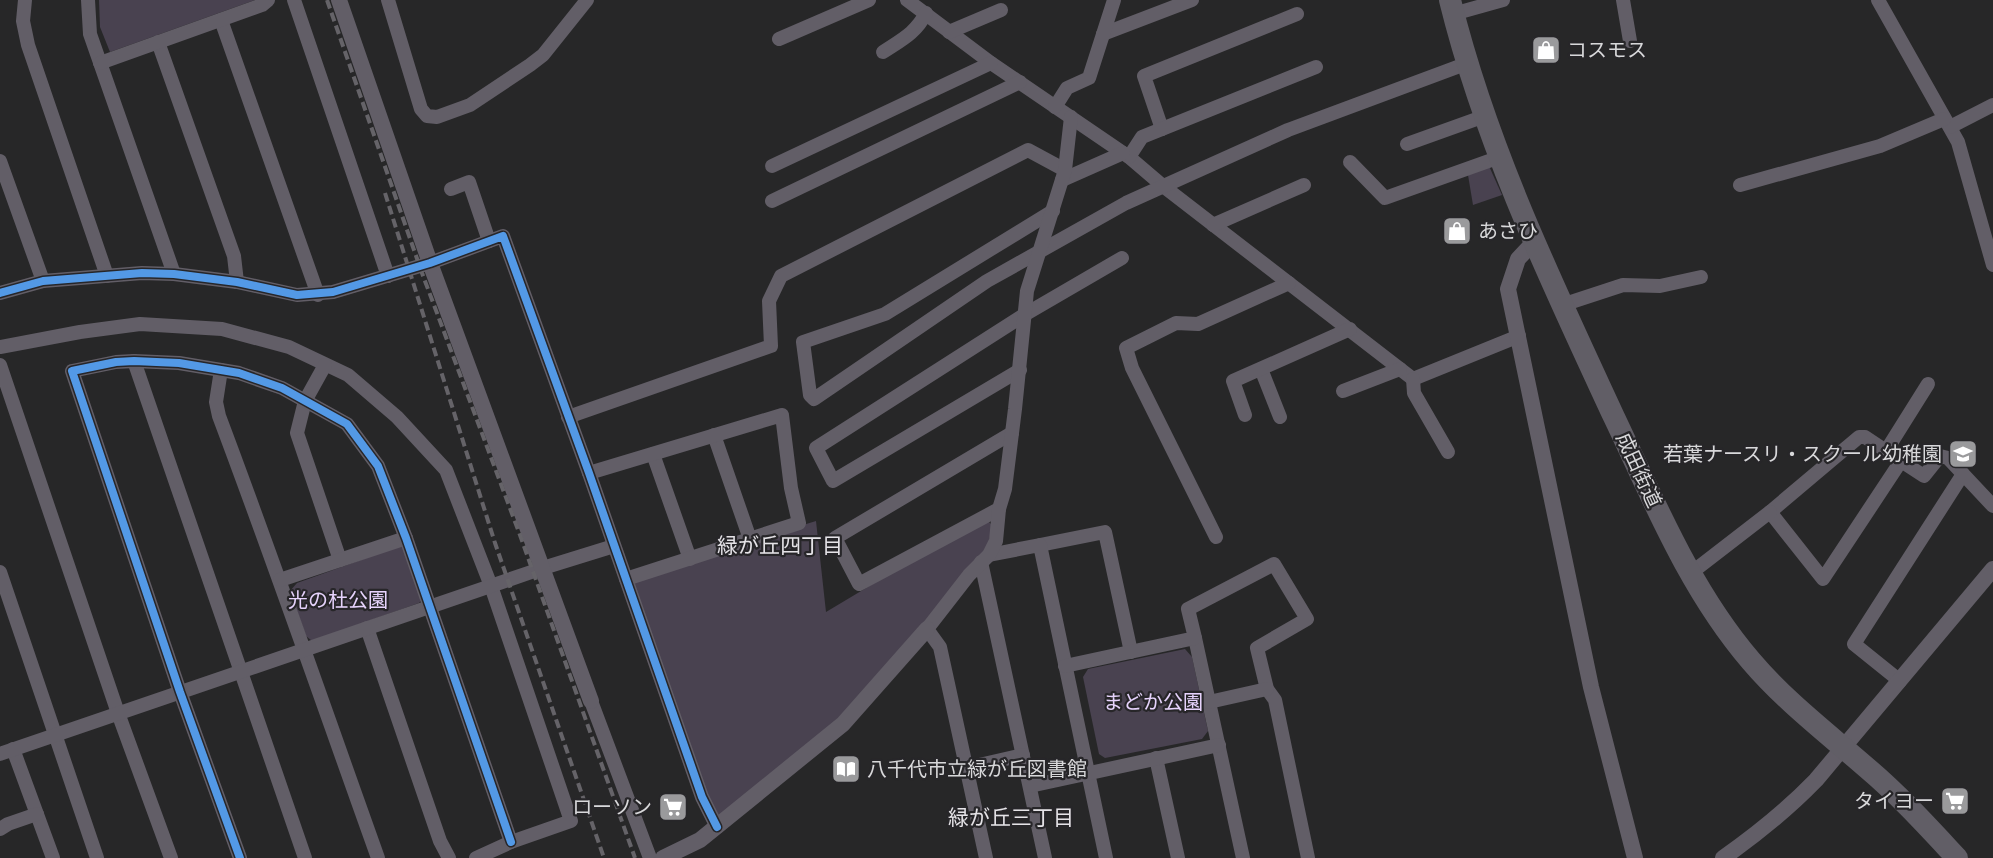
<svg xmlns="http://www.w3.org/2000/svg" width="1993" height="858" font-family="Poppins,'Noto Sans JP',sans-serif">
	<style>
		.green { fill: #494250 }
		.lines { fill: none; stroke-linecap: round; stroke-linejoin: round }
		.minor { stroke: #625e67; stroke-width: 14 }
		.tertiary { stroke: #625e67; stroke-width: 16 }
		.trunk { stroke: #615e66; stroke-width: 22 }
		.rail { stroke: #656368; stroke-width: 4; stroke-dasharray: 9 4.5; stroke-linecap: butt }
		.cycleway-casing { stroke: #272629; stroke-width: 11 }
		.cycleway { stroke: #5399e6; stroke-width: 8 }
		.labels { text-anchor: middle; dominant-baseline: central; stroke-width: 4.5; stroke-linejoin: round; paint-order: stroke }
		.poi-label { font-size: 20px; fill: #d8d8da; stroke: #272629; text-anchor: start }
		.street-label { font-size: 20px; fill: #d8d8da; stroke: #272629 }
		.park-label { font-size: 20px; fill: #e6d3fc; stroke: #272629 }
		.neighbourhood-label { font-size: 21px; fill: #e5e3e7; stroke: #272629 }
	</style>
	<rect width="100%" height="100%" fill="#272728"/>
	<!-- green -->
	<g class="green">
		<polygon points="99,0 255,0 110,52 100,27"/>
		<polygon points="1489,166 1502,195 1473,205 1467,169"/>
		<polygon points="987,520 992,525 989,542 969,575 843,724 717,827 626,579 816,521 826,612 933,548"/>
		<polygon points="397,547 404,547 423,598 419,603 312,641 306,636 290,591 297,583"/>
		<polygon points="1185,649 1192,657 1208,731 1202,739 1105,758 1099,754 1083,677 1088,669"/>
	</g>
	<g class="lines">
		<!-- minor -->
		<g class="minor">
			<polyline points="25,0 23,21 28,45 107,276"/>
			<polyline points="88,0 90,34 174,274"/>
			<polyline points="294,0 388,276"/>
			<polyline points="388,0 421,109 427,116 437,117 470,105 530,65 543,55 587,0"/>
			<polyline points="907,0 991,63 1129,157 1163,186 1413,379 1519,336"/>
			<polyline points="1623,0 1630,41"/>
			<polyline points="1878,0 1958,142 1993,265"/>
			<polyline points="1453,14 1503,0"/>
			<polyline points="221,20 318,295"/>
			<polyline points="949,32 1001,10"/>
			<polyline points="1103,34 1192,0"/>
			<polyline points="779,39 869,0"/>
			<polyline points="158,42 234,256 237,282"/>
			<path d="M 883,52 C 901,40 916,33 926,13"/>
			<polyline points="100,63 262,5 268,0"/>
			<polyline points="1055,107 1067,88 1089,78 1114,0"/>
			<polyline points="1950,127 1993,105"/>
			<polyline points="1162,129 1144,76 1297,14"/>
			<polyline points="1407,144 1485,116"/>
			<polyline points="1129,157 1142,137 1316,67"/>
			<polyline points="0,161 43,281"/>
			<polyline points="1350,162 1385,198 1500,157"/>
			<polyline points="772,166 991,63"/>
			<polyline points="1062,180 1123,153"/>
			<polyline points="1740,185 1880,146 1944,119"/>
			<polyline points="451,189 469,182 489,241"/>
			<polyline points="772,201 1020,82"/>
			<polyline points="1053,211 885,314 803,342 810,395 814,399 987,281 1126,203 1288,130 1468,63"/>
			<polyline points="1213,225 1304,185"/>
			<polyline points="0,293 43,281 142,273 174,274 237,282 297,295 333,292 430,263 503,236 589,473 702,797 717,827"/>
			<polyline points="1562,305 1623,285 1660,286 1701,277"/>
			<polyline points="0,347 80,332 140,324 222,329 289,347 348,375 397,417 446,470 491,586 571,821 511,842 476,858"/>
			<polyline points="134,361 305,858"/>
			<polyline points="0,365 118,713 171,858"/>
			<polyline points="325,365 305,401 297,433 340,560"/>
			<polyline points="1261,369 1280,417"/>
			<path d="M 221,370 L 216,402 L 219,416 C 274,562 325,710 378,858"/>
			<polyline points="1020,370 833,481 816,448 1024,315 1122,258"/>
			<polyline points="1413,379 1414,393 1448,452"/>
			<polyline points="1343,391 1400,369"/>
			<polyline points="1245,415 1233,381 1350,329"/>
			<polyline points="568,417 771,346 769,301 781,276 1028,150 1065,170"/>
			<polyline points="714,435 750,539"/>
			<polygon points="1859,437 1865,437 1901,461 1823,579 1770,512"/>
			<polyline points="1886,451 1928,384"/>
			<polyline points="653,454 690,559"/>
			<polyline points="1901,461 1924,476 1940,456 1948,458 1963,474"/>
			<polyline points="589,473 782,415 791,488 799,523 626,579"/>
			<polyline points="999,509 859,584 835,538 1012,433"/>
			<polyline points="1216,537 1132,368 1126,348 1176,323 1198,324 1289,283"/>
			<polyline points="1040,545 1105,532 1131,652"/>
			<polyline points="989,555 1040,545 1106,858"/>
			<polyline points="981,562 1045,858"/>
			<polyline points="0,572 97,858"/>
			<polyline points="1691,573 1770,512"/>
			<polyline points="280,580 406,538"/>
			<polyline points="367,628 440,841 449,858"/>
			<polyline points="1195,638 1243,858"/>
			<polyline points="1065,666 1195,638 1188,609 1274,564 1307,619 1257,648 1267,689 1275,700 1308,858"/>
			<polyline points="1900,681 1854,644 1963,474 1993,506"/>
			<polyline points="591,701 650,858"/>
			<polyline points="1209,702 1267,689"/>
			<polyline points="13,749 53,858"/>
			<polyline points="0,754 543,568 614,546"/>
			<polyline points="1156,758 1178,858"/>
			<polyline points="966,768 1023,755"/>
			<polyline points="1030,786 1219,745"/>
			<polyline points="0,829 8,824 37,814"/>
			<polyline points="240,858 180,692 72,371 116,362 134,361 179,363 239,373 282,388 347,424 378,466 406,538 511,842"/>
			<polyline points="986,858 940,647 927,629 969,575 989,555 996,541 999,509 1005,489 1015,409 1027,291 1065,170 1071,117"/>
		</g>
		<!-- tertiary -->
		<g class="tertiary">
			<polyline points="339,0 430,263 591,701"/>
			<polyline points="1534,242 1518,259 1508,289 1591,687 1635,858"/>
			<polyline points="663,858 700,840 843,724 927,629"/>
			<path d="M 1723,858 C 1757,834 1787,810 1816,780 L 1993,569"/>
		</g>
		<!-- trunk -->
		<path class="trunk" d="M 1450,0 C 1486,146 1551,281 1614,417 C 1654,501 1690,590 1751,661 C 1785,701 1827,733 1867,768 C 1899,795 1928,827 1957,858"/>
		<!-- rail -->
		<g class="rail">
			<polyline points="327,0 422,273 520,535 635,858"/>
			<polyline points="385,193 495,543 604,858"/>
		</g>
		<!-- cycleway casing -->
		<g class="cycleway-casing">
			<g id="cycleway">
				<polyline points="0,293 43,281 142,273 174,274 237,282 297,295 333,292 430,263 503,236 589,473 702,797 717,827"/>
				<polyline points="240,858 180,692 72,371 116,362 134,361 179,363 239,373 282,388 347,424 378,466 406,538 511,842"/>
			</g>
		</g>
		<!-- cycleway -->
		<use href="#cycleway" class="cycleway"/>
	</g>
	<!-- icons -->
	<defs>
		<g id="shop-square" transform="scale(1.5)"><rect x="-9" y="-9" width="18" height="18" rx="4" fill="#9a9a9c" stroke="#272629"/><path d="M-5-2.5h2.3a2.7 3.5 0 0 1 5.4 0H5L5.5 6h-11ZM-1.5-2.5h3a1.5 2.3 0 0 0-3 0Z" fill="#fff"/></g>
		<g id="school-square" transform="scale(1.5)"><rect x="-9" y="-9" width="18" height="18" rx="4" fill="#9a9a9c" stroke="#272629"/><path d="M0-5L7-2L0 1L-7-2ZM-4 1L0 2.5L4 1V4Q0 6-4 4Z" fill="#fff"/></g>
		<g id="library-square" transform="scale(1.5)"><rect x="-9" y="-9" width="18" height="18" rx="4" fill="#9a9a9c" stroke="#272629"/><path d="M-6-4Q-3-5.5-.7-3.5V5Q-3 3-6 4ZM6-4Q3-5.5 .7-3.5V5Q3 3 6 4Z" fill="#fff"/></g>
		<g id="supermarket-square" transform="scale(1.5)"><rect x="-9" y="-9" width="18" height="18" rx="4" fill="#9a9a9c" stroke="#272629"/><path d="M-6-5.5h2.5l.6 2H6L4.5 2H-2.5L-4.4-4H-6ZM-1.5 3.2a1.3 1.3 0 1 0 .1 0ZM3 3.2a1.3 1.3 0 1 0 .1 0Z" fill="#fff"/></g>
	</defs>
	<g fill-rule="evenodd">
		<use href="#shop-square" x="1546" y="50"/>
		<use href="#shop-square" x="1457" y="231"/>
		<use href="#school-square" x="1963" y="454"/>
		<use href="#library-square" x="846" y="769"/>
		<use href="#supermarket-square" x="1955" y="801"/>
		<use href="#supermarket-square" x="673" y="807"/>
	</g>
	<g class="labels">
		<!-- poi labels -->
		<g class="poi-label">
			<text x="1567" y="50">コスモス</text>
			<text x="1478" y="231">あさひ</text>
			<text x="1942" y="454" text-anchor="end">若葉ナースリ・スクール幼稚園</text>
			<text x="867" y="769">八千代市立緑が丘図書館</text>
			<text x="1934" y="801" text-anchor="end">タイヨー</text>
			<text x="652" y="807" text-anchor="end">ローソン</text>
		</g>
		<!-- street labels -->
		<g class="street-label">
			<text transform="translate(1639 470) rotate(65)">成田街道</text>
		</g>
		<!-- park labels -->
		<g class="park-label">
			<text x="338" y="600">光の杜公園</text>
			<text x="1153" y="702">まどか公園</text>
		</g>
		<!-- neighbourhood labels -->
		<g class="neighbourhood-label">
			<text x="780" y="545">緑が丘四丁目</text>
			<text x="1011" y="817">緑が丘三丁目</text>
		</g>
	</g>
</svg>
